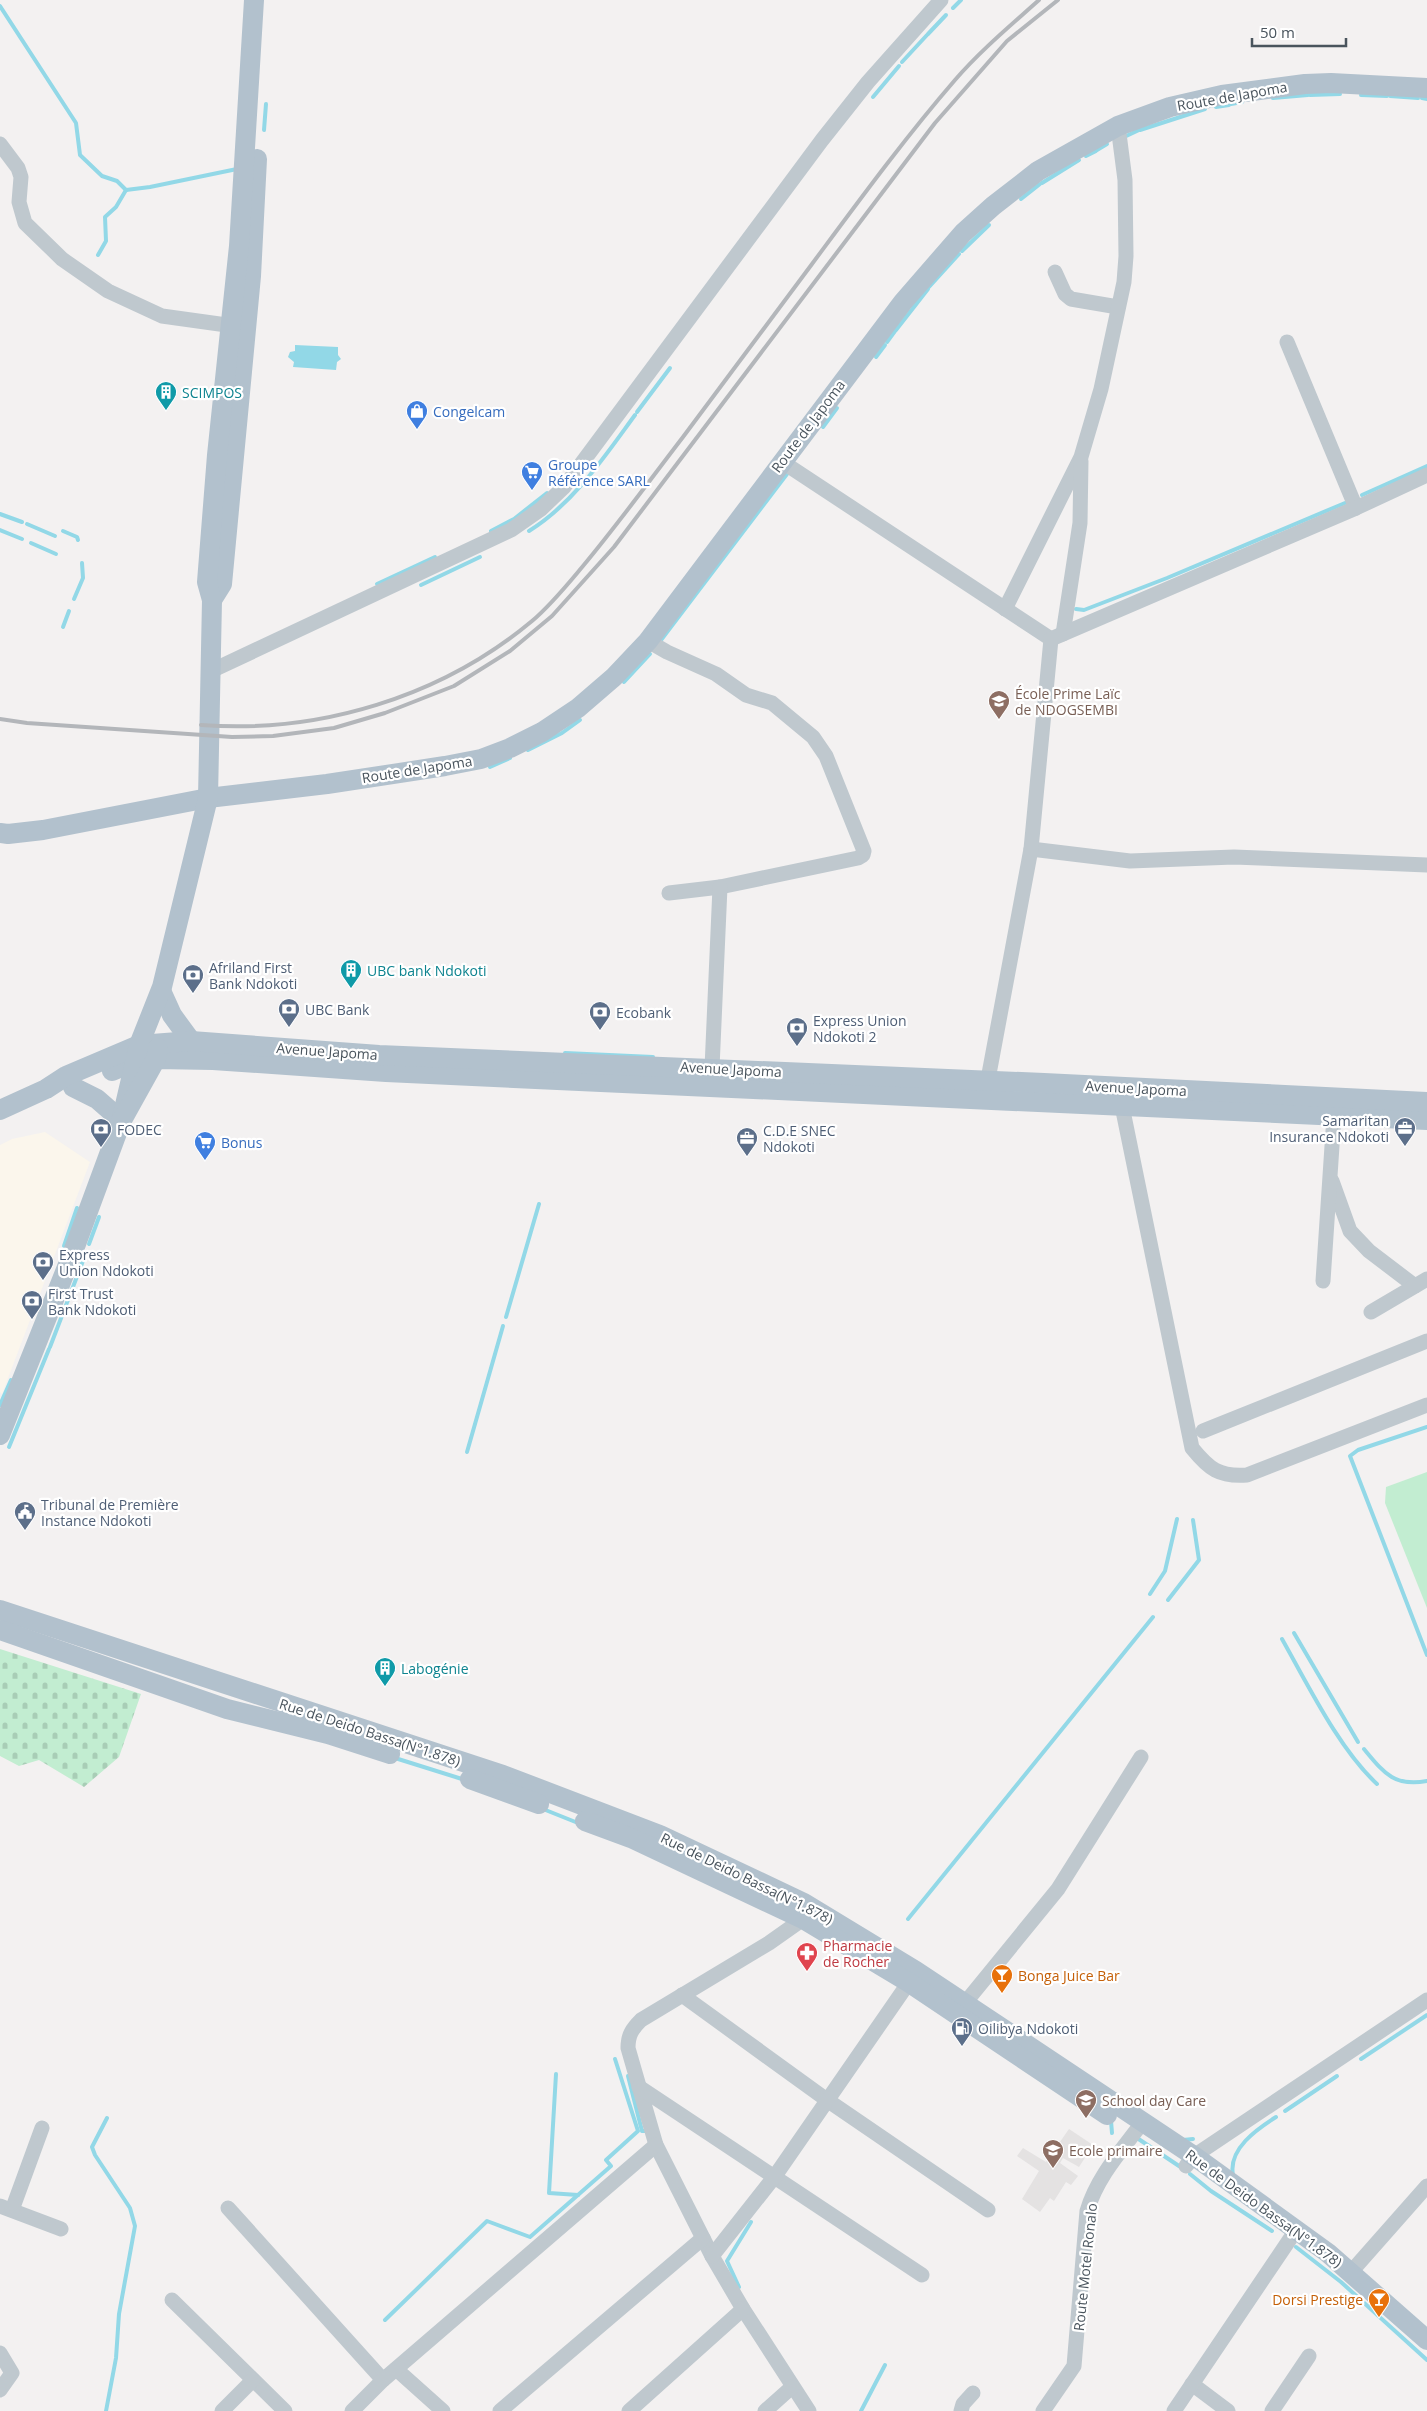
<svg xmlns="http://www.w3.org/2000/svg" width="1427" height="2411" font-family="'Open Sans',sans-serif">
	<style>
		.commercial { fill: #fbf6ec }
		.education { fill: #e4e2e2 }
		.cemetery { fill: url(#cemetery-stones) }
		.garden { fill: #c2edd1 }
		.water { fill: #92d8e7 }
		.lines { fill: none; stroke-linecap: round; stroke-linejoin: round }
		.stream { stroke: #92d8e7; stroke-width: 4 }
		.minor { stroke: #bfc8ce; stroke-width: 15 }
		.major { stroke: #b2c1cd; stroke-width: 20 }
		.rail { stroke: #b3b6ba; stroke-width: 4 }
		.labels { text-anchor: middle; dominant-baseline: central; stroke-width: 4.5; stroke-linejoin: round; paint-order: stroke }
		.street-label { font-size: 14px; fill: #49545d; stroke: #fff }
		.culture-label { font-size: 14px; fill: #0d838f; stroke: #fff; text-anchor: start }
		.shop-label { font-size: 14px; fill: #366cbe; stroke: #fff; text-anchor: start }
		.education-label { font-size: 14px; fill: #785e54; stroke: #fff; text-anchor: start }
		.service-label { font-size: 14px; fill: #4e5e75; stroke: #fff; text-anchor: start }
		.health-label { font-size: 14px; fill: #be3a42; stroke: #fff; text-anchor: start }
		.food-label { font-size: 14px; fill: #c56008; stroke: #fff; text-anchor: start }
	</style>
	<defs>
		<pattern id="cemetery-stones" width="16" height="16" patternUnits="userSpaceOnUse" patternTransform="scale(1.25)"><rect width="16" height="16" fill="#c2edd1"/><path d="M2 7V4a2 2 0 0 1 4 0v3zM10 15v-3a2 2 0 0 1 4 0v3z" fill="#a8cdb6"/></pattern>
	</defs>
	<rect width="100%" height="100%" fill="#f3f1f1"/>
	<!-- commercial -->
	<polygon class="commercial" points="45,1132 90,1162 2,1394 0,1392 0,1145 12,1139"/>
	<!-- education -->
	<polygon class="education" points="1069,2129 1093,2145 1079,2167 1063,2158 1060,2163 1078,2176 1071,2185 1066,2182 1054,2201 1050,2198 1040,2212 1022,2199 1039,2171 1017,2156 1023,2148 1046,2162"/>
	<!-- cemetery -->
	<polygon class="cemetery" points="0,1649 141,1694 119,1757 84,1787 39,1760 19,1766 0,1756"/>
	<!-- garden -->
	<polygon class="garden" points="1427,1472 1427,1608 1385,1503 1386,1487"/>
	<!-- water -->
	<polygon class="water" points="295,345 338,347 338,355 341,359 337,362 336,370 293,367 294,362 288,357 290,352 295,351"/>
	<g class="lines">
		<!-- stream -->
		<g class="stream">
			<polyline points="0,6 76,123 80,155 102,176 117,181 126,190"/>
			<polyline points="953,8 961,0"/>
			<polyline points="928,34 946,15"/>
			<polyline points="902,62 927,35"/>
			<polyline points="1310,95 1340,94"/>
			<polyline points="1361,95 1387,96"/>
			<polyline points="1390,96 1418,98"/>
			<polyline points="873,97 899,66"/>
			<polyline points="1273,98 1308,95"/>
			<polyline points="1422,98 1427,99"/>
			<polyline points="1231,104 1242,102"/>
			<polyline points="1216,107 1229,105"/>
			<polyline points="264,130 266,104"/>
			<polyline points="1140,130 1205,109"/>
			<polyline points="1122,138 1139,130"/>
			<polyline points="1097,150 1107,144"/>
			<polyline points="1086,156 1096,151"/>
			<polyline points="1042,183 1079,160"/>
			<polyline points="126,190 150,187 237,169"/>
			<polyline points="1021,199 1040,184"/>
			<polyline points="962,251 989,225"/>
			<polyline points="98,255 106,241 105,217 116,207 126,190"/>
			<polyline points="929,287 959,254"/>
			<polyline points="896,330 928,289"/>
			<polyline points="887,342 895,331"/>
			<polyline points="876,357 885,345"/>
			<polyline points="637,412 670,368"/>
			<polyline points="823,427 837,408"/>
			<polyline points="1362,495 1427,466"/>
			<polyline points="0,514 22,522"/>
			<polyline points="27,524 55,536"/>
			<polyline points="0,530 22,539"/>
			<polyline points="63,531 77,537 78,540"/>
			<polyline points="491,531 514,519 547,493"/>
			<path d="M 529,531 C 574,503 605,456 635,415"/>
			<polyline points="31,543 56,554"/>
			<polyline points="377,584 435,557"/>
			<polyline points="421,585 480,557"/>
			<polyline points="74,599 83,578 82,563"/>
			<polyline points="1076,609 1084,610 1167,578 1345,503"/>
			<polyline points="63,627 69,611"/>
			<polyline points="658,644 787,474"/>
			<polyline points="624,682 650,654"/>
			<polyline points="528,750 562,733 580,720"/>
			<polyline points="490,767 510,758"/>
			<polyline points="565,1053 653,1057"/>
			<polyline points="89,1244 99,1217"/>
			<polyline points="64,1246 77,1208"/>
			<polyline points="506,1317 539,1204"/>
			<polyline points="50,1347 86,1253"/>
			<polyline points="0,1405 11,1380"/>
			<polyline points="1427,1427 1358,1450 1350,1456 1427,1655"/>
			<polyline points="9,1447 49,1349"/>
			<polyline points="467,1452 503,1326"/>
			<polyline points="1150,1594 1165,1571 1177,1519"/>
			<polyline points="1168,1600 1199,1560 1193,1520"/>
			<polyline points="1294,1633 1358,1742"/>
			<path d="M 1282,1639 C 1308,1685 1339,1749 1377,1784"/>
			<path d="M 1364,1749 C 1384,1773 1394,1787 1427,1781"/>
			<polyline points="395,1758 465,1780"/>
			<polyline points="543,1809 578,1823"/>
			<polyline points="908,1919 1153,1617"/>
			<polyline points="1361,2059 1427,2015"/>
			<polyline points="556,2074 549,2193 578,2195"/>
			<polyline points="628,2076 642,2131 645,2131"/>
			<polyline points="1285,2111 1337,2076"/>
			<polyline points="1111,2121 1112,2133"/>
			<polyline points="1137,2138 1182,2168"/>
			<polyline points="1183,2140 1193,2139"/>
			<polyline points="1190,2174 1211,2191 1272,2231"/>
			<path d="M 1233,2175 C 1228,2149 1257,2129 1276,2117"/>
			<polyline points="1296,2247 1341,2282 1427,2360"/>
			<polyline points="739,2287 727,2261 751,2222"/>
			<polyline points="385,2320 487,2221 530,2237 611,2166 606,2160 638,2131 615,2059"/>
			<polyline points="106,2411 116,2358 119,2314 135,2226 130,2208 95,2155 92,2147 107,2118"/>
			<polyline points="861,2411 885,2365"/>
		</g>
		<!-- minor -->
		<g class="minor">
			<polyline points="0,144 18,168 21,177 19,202 25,223 62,259 108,291 162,316 241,327"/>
			<polyline points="1055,272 1065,294 1071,299 1118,307"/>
			<polyline points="1287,342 1356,508"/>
			<polyline points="781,461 1051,639"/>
			<polyline points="1005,609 1081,457 1101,389 1124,282 1126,256 1125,180 1118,126"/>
			<polyline points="1063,634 1080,523 1081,461"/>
			<polyline points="648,641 667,652 716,674 746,695 772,703 813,737 826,756 864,851 863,855 858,858 720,887 669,893"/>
			<polyline points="211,671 511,530 541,509 564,487 822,140 868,82 941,0"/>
			<polyline points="1031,849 1130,861 1234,857 1427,865"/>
			<polyline points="712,1068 720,887"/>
			<polyline points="986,1090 1031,849 1051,639 1356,508 1427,475"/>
			<path d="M 1122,1096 L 1122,1106 L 1192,1448 C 1209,1469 1219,1477 1247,1475 L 1427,1405"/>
			<polyline points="1332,1181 1350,1231 1369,1251 1415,1286"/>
			<polyline points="1323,1281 1334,1116"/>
			<polyline points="1371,1312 1427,1279"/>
			<polyline points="1203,1431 1427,1341"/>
			<path d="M 803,1919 L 769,1943 L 641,2020 C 632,2029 628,2035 628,2048 L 656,2145 L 712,2256 L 743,2309 L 809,2411"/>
			<polyline points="682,1995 827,2100 988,2210"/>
			<polyline points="965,2003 1058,1889 1141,1757"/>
			<polyline points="639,2087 922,2275"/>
			<polyline points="1186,2166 1194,2156 1427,2000"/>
			<polyline points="0,2206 61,2229"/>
			<polyline points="228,2208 383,2380"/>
			<polyline points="12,2210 42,2128"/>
			<polyline points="712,2256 775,2176 914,1975"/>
			<polyline points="1351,2272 1427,2186"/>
			<polyline points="172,2300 285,2411"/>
			<polyline points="0,2353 12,2373 0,2390"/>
			<polyline points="396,2369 443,2411"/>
			<polyline points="1192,2384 1228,2411"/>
			<polyline points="222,2411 253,2380"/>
			<polyline points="352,2411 383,2380 656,2145"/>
			<polyline points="500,2411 703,2238"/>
			<polyline points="629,2411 743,2309"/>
			<polyline points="765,2411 792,2387"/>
			<polyline points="961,2411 963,2404 973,2393"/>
			<path d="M 1043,2411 L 1074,2366 L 1087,2211 C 1097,2177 1121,2151 1142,2123"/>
			<polyline points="1174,2411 1290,2239"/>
			<polyline points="1272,2411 1309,2356"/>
		</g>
		<!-- major -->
		<g class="major">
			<polyline points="212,600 222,584 251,276 257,159"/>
			<polyline points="0,833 8,834 43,830 208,798 327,784 445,766 481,759 510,748 542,732 578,708 614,677 648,641 903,302 963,233 993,206 1038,171 1118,126 1170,107 1222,95 1305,84 1331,83 1427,88"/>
			<polyline points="162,993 172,1015 191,1041"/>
			<polyline points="112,1071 136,1061 156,1059 213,1060 386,1072 1427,1120"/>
			<polyline points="73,1087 97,1099 121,1120"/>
			<polyline points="0,1110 46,1089 66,1076 139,1045 191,1041 379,1055 1044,1083 1427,1102"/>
			<polyline points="121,1122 139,1045 162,987 208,798 212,600 207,582 217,455 239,246 254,0"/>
			<polyline points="0,1435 73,1252 121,1122 156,1059 158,1048"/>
			<polyline points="0,1610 503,1775 660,1835 804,1903 916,1971 1194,2156 1328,2253 1427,2340"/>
			<polyline points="0,1630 227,1709 328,1734 390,1754"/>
			<polyline points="470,1779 539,1804"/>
			<polyline points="585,1821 631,1838 803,1919 908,1982 1107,2115"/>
		</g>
		<!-- rail -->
		<g class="rail">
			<polyline points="0,719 27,723 232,737 273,736 334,728 385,713 454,686 510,651 552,616 614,547 935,123 1007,41 1058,0"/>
			<path d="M 201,725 C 319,734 441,697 532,621 C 551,605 567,585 583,566 C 618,524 650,480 683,437 C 726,379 769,322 812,264 C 858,202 904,139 955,80 C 980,51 1010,26 1039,0"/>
		</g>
	</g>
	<!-- icons -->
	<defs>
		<g id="building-pin" transform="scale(1.125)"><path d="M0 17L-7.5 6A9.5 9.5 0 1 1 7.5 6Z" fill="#0f9aa8" stroke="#fff"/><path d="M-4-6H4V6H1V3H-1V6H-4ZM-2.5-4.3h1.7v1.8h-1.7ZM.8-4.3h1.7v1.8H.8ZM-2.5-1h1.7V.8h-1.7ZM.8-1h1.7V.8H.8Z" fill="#fff"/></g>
		<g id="shop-pin" transform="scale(1.125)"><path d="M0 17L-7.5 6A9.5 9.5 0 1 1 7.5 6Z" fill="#3f7fe0" stroke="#fff"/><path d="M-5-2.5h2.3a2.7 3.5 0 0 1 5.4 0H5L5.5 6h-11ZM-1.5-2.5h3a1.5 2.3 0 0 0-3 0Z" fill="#fff"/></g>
		<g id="supermarket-pin" transform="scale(1.125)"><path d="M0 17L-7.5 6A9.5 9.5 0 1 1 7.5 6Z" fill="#3f7fe0" stroke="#fff"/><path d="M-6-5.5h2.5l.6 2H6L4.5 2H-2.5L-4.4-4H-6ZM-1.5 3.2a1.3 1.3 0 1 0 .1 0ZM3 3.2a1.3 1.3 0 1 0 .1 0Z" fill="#fff"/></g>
		<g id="school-pin" transform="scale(1.125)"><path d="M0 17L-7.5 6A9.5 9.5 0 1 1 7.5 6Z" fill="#8d6e63" stroke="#fff"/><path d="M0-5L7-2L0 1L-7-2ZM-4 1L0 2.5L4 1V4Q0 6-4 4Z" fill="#fff"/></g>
		<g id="bank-pin" transform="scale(1.125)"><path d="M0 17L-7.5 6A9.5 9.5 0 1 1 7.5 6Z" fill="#5c6f8a" stroke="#fff"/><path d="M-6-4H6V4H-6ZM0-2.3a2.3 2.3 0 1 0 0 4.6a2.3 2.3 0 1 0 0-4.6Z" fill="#fff"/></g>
		<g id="office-pin" transform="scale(1.125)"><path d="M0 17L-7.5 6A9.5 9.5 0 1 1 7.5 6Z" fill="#5c6f8a" stroke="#fff"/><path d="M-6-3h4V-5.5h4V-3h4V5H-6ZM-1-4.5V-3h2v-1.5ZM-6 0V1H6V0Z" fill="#fff"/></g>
		<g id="civic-pin" transform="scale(1.125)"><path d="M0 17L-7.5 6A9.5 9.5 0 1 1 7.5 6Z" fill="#5c6f8a" stroke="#fff"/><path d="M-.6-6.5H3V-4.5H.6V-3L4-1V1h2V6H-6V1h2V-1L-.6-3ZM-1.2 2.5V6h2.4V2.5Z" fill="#fff"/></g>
		<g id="pharmacy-pin" transform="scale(1.125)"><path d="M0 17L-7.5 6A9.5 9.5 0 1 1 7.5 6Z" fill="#e0444e" stroke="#fff"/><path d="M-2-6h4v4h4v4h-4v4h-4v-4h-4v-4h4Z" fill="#fff"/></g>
		<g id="bar-pin" transform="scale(1.125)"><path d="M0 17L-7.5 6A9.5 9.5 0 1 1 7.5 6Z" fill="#e8710a" stroke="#fff"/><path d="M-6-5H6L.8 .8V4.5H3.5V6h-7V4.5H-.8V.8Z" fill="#fff"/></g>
		<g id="fuel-pin" transform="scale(1.125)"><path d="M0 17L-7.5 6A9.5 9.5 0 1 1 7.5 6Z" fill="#5c6f8a" stroke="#fff"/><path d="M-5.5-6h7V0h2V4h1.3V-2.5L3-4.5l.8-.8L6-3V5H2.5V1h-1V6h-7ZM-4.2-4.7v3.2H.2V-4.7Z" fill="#fff"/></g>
	</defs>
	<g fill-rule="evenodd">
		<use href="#building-pin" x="166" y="392"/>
		<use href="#shop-pin" x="417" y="411"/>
		<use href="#supermarket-pin" x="532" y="472"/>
		<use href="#school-pin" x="999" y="701"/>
		<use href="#building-pin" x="351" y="970"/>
		<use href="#bank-pin" x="193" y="975"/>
		<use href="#bank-pin" x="289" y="1009"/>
		<use href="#bank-pin" x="600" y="1012"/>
		<use href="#bank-pin" x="797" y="1028"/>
		<use href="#office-pin" x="1405" y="1128"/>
		<use href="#bank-pin" x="101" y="1129"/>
		<use href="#office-pin" x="747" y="1138"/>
		<use href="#supermarket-pin" x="205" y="1142"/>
		<use href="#bank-pin" x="43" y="1262"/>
		<use href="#bank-pin" x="32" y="1301"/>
		<use href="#civic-pin" x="25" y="1512"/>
		<use href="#building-pin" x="385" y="1668"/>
		<use href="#pharmacy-pin" x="807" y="1953"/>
		<use href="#bar-pin" x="1002" y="1975"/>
		<use href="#fuel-pin" x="962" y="2028"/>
		<use href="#school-pin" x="1086" y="2100"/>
		<use href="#school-pin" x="1053" y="2150"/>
		<use href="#bar-pin" x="1379" y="2299"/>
	</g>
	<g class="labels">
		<!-- street labels -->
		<g class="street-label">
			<text transform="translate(1232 96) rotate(-10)">Route de Japoma</text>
			<text transform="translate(808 426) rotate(-53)">Route de Japoma</text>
			<text transform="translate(417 769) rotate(-9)">Route de Japoma</text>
			<text transform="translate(327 1051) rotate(4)">Avenue Japoma</text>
			<text transform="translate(731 1069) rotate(3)">Avenue Japoma</text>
			<text transform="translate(1136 1088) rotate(3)">Avenue Japoma</text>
			<text transform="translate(370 1732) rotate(18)">Rue de Deido Bassa(N°1.878)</text>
			<text transform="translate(747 1878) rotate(26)">Rue de Deido Bassa(N°1.878)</text>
			<text transform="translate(1264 2208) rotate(36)">Rue de Deido Bassa(N°1.878)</text>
			<text transform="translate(1085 2267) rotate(-84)">Route Motel Ronalo</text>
		</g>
		<!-- culture labels -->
		<g class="culture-label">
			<text x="182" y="392">SCIMPOS</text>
			<text x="367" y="970">UBC bank Ndokoti</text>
			<text x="401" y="1668">Labogénie</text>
		</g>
		<!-- shop labels -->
		<g class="shop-label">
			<text x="433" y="411">Congelcam</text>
			<text x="548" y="464">Groupe<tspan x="548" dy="16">Référence SARL</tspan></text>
			<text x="221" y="1142">Bonus</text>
		</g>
		<!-- education labels -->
		<g class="education-label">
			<text x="1015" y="693">École Prime Laïc<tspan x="1015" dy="16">de NDOGSEMBI</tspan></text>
			<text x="1102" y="2100">School day Care</text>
			<text x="1069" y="2150">Ecole primaire</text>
		</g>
		<!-- service labels -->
		<g class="service-label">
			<text x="209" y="967">Afriland First<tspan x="209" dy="16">Bank Ndokoti</tspan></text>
			<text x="305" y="1009">UBC Bank</text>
			<text x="616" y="1012">Ecobank</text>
			<text x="813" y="1020">Express Union<tspan x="813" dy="16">Ndokoti 2</tspan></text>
			<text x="1389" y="1120" text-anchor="end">Samaritan<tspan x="1389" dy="16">Insurance Ndokoti</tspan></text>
			<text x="117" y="1129">FODEC</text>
			<text x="763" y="1130">C.D.E SNEC<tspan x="763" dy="16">Ndokoti</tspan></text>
			<text x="59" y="1254">Express<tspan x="59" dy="16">Union Ndokoti</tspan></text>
			<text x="48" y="1293">First Trust<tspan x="48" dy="16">Bank Ndokoti</tspan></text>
			<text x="41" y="1504">Tribunal de Première<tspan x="41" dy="16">Instance Ndokoti</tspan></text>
			<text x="978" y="2028">Oilibya Ndokoti</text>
		</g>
		<!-- health labels -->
		<g class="health-label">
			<text x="823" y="1945">Pharmacie<tspan x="823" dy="16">de Rocher</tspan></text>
		</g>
		<!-- food labels -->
		<g class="food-label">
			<text x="1018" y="1975">Bonga Juice Bar</text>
			<text x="1363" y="2299" text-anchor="end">Dorsi Prestige</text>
		</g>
	</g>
	<!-- scale -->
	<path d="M1252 38v8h94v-8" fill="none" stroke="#49545d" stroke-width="2.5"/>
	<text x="1260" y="38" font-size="15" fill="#49545d" stroke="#ffffff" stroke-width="4" paint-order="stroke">50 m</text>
</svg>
